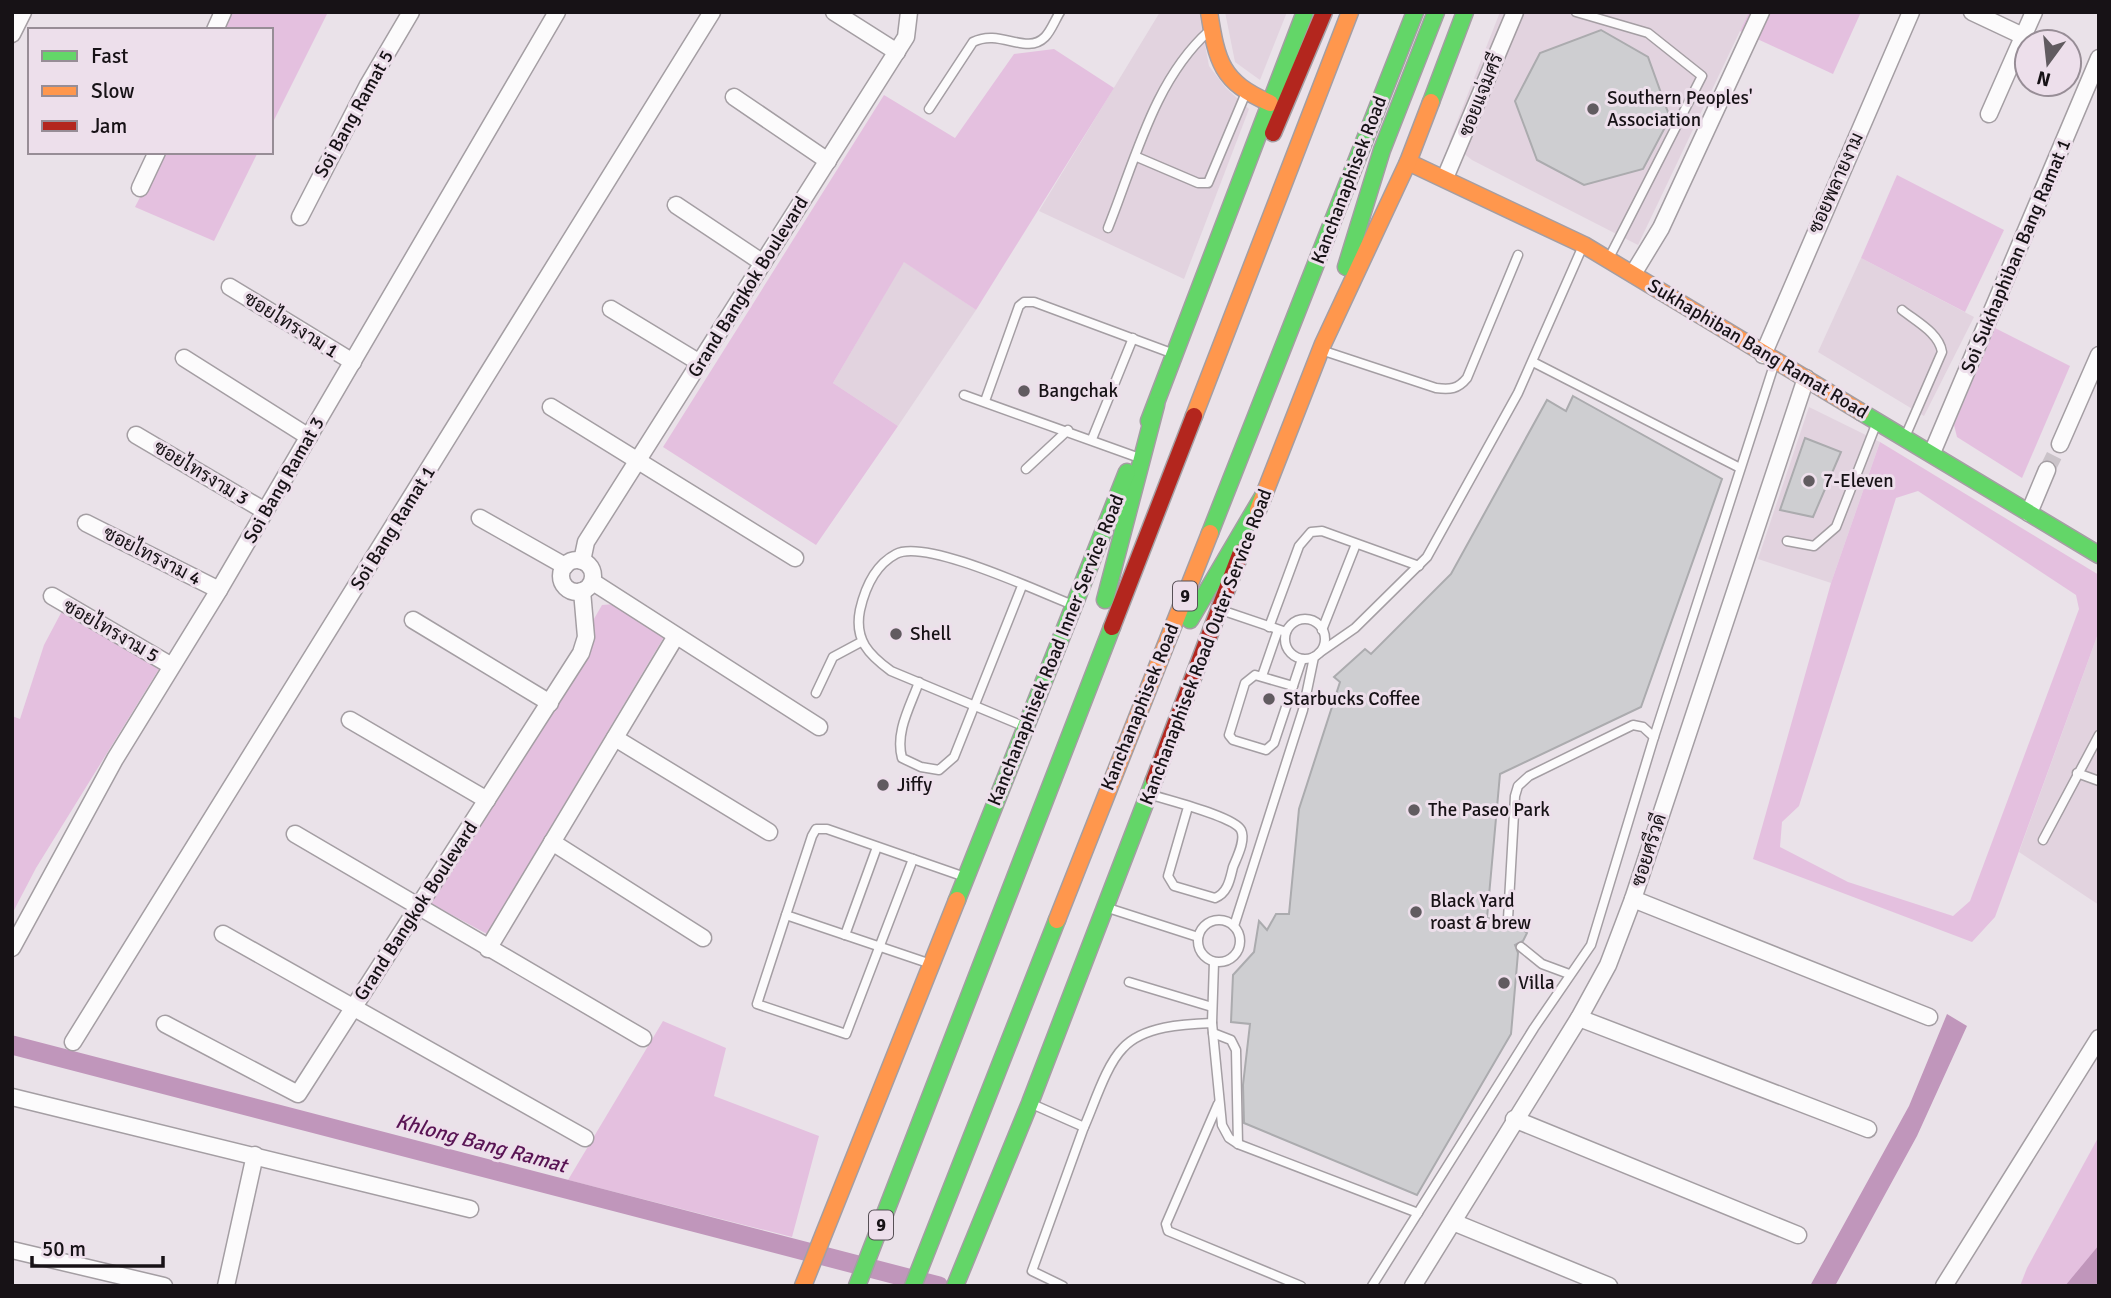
<svg xmlns="http://www.w3.org/2000/svg" width="2111" height="1298" font-family="Signika,Sarabun,sans-serif">
	<style>
		.built { fill: #e2d3df }
		.green { fill: #e4c0df; fill-rule: evenodd }
		.water { fill: #c096bb }
		.lines { fill: none; stroke-linecap: round; stroke-linejoin: round }
		.canal { stroke: #c096bb; stroke-width: 19 }
		.building { fill: #ceced1; stroke: #ababae; stroke-width: 2 }
		.street-tunnel { stroke: #cac3c9; stroke-width: 16; stroke-dasharray: 16 8; stroke-linecap: butt }
		.lane-casing { stroke: #a49ea3; stroke-width: 11 }
		.street-casing { stroke: #a49ea3; stroke-width: 19 }
		.fast-casing { stroke: #a49ea3; stroke-width: 19 }
		.slow-casing { stroke: #a49ea3; stroke-width: 19 }
		.jam-casing { stroke: #a49ea3; stroke-width: 19 }
		.lane { stroke: #fcfbfc; stroke-width: 8 }
		.street { stroke: #fcfbfc; stroke-width: 16 }
		.fast { stroke: #63d668; stroke-width: 16 }
		.slow { stroke: #ff974d; stroke-width: 16 }
		.jam { stroke: #b3261e; stroke-width: 16 }
		.poi-dot { fill: #615b60; stroke: #eddfeb; stroke-width: 2.5 }
		.labels { text-anchor: middle; dominant-baseline: central; stroke-width: 6; stroke-linejoin: round; paint-order: stroke }
		.shield { fill: #eddfeb; stroke: #575056; stroke-width: 2 }
		.shield-label { font-size: 18px; font-weight: bold; fill: #171216 }
		.street-label { font-size: 19px; fill: #171216; stroke: #eddfeb }
		.poi-label { font-size: 19px; fill: #171216; stroke: #eddfeb; text-anchor: start }
		.water-label { font-size: 21px; font-style: italic; fill: #591454; stroke: #eddfeb }
	</style>
	<rect width="100%" height="100%" fill="#eae2e9"/>
	<!-- built -->
	<g class="built">
		<polygon points="1160,12 1199,12 1209,66 1226,88 1249,109 1184,279 1039,211"/>
		<polygon points="1225,12 1287,12 1260,80 1235,62"/>
		<polygon points="1500,12 1749,12 1638,245 1472,160 1449,142"/>
		<polygon points="1861,258 1974,317 1924,416 1818,352"/>
		<polygon points="904,261 976,310 898,426 833,383"/>
		<polygon points="1809,407 1880,442 1831,583 1758,559"/>
		<polygon points="2099,631 2099,905 2019,852"/>
	</g>
	<!-- green -->
	<g class="green">
		<polygon points="233,12 328,12 271,126 271,30 224,30"/>
		<polygon points="1749,12 1861,12 1833,74 1740,31"/>
		<polygon points="1054,49 1114,88 976,310 904,262 833,383 898,426 816,545 663,447 884,95 955,138 1014,54"/>
		<polygon points="163,152 258,152 214,241 135,207"/>
		<polygon points="1897,175 2004,230 1965,312 1861,258"/>
		<polygon points="1995,328 2070,366 2022,478 1957,437 1954,425"/>
		<path d="M 1880,442 L 2099,575 L 2099,631 L 1995,917 L 1972,942 L 1753,859 L 1831,583 ZM 1918,491 L 2076,595 L 2079,609 L 1970,901 L 1953,916 L 1848,882 L 1780,847 L 1782,822 L 1799,806 L 1896,498 Z"/>
		<polygon points="615,604 664,637 487,934 430,903 602,605"/>
		<polygon points="62,611 159,669 36,868 12,914 12,716 20,719 44,645"/>
		<polygon points="663,1021 726,1048 714,1096 819,1136 792,1237 568,1180"/>
		<polygon points="2099,1136 2099,1286 2020,1286 2027,1268"/>
	</g>
	<!-- water -->
	<g class="water">
		<polygon points="1947,1014 1967,1026 1917,1136 1835,1286 1810,1286 1909,1106"/>
		<polygon points="2099,1245 2099,1286 2065,1286"/>
	</g>
	<g class="lines">
		<!-- canal -->
		<polyline class="canal" points="12,1045 939,1286"/>
	</g>
	<!-- building -->
	<g class="building">
		<polygon points="1601,30 1648,57 1670,118 1643,169 1584,185 1537,160 1515,101 1540,53"/>
		<polygon points="1573,396 1722,479 1641,707 1500,774 1487,918 1501,919 1507,925 1514,922 1527,933 1523,941 1515,945 1518,953 1511,1034 1417,1195 1244,1123 1243,1085 1250,1024 1231,1022 1233,975 1254,952 1259,921 1267,930 1276,914 1289,914 1299,809 1340,682 1334,677 1365,649 1371,654 1451,574 1547,400 1566,411"/>
		<polygon points="1805,438 1841,452 1813,517 1780,510"/>
	</g>
	<g class="lines">
		<!-- street-tunnel -->
		<polyline class="street-tunnel" points="2047,470 2060,444"/>
		<!-- lane casing -->
		<g class="lane-casing">
			<g id="lane">
				<polyline points="1576,12 1648,33 1702,76 1610,256"/>
				<path d="M 929,109 L 973,42 C 1000,28 1026,56 1045,37 C 1051,31 1055,20 1060,12"/>
				<polyline points="1137,157 1198,183 1208,183 1245,95"/>
				<path d="M 1108,228 C 1135,161 1154,80 1209,31"/>
				<path d="M 1902,310 C 1917,322 1939,333 1942,352 L 1905,437"/>
				<path d="M 1324,351 L 1436,388 C 1450,390 1458,389 1467,378 L 1518,255"/>
				<polyline points="1533,362 1740,468"/>
				<polyline points="964,395 1134,456"/>
				<polyline points="985,401 1019,306 1024,302 1034,302 1174,354"/>
				<polyline points="1092,439 1133,338"/>
				<polyline points="1026,469 1068,430"/>
				<polyline points="1787,541 1814,546 1836,527 1877,422"/>
				<polyline points="1221,610 1286,632"/>
				<circle cx="1305" cy="639" r="20"/>
				<polyline points="1269,627 1299,546 1311,532 1322,531 1419,566"/>
				<polyline points="1322,630 1356,544"/>
				<polyline points="1319,653 1355,628 1427,557 1518,393 1582,248"/>
				<polygon points="1255,675 1293,686 1274,743 1266,750 1233,740 1229,735 1245,683"/>
				<polyline points="1262,676 1278,630"/>
				<path d="M 919,682 C 910,707 895,732 902,758 L 921,767 L 939,770 L 954,757 L 1022,586"/>
				<polyline points="1293,686 1302,659"/>
				<polyline points="816,693 833,657 861,642"/>
				<path d="M 1023,726 L 891,671 C 869,655 854,640 860,610 C 865,588 875,565 896,554 C 925,538 1039,592 1073,605"/>
				<polyline points="2077,773 2099,781"/>
				<path d="M 1149,794 C 1166,800 1234,816 1241,830 C 1246,840 1237,857 1233,867 C 1230,879 1228,893 1215,898 L 1174,886 L 1168,876 L 1188,807"/>
				<polyline points="2043,840 2099,735"/>
				<polyline points="1108,908 1198,937"/>
				<polyline points="786,915 757,1004 846,1034 913,859"/>
				<polyline points="1508,919 1515,796 1518,786 1529,776 1633,725 1643,727 1654,737"/>
				<circle cx="1219" cy="941" r="21"/>
				<polyline points="1234,926 1303,710 1314,657"/>
				<polyline points="845,935 877,847"/>
				<polyline points="1521,947 1542,964 1569,974"/>
				<polyline points="1214,962 1212,1023 1222,1125 1229,1138 1238,1144 1418,1213"/>
				<polyline points="928,963 786,915 812,836 816,829 827,829 962,876"/>
				<polyline points="1129,982 1212,1007"/>
				<polyline points="1213,1033 1231,1040 1236,1050 1238,1144"/>
				<polyline points="1032,1104 1084,1127 1032,1271 1063,1286"/>
				<polyline points="1218,1104 1166,1224 1168,1231 1301,1286"/>
				<path d="M 1084,1127 C 1094,1105 1106,1065 1123,1048 C 1143,1026 1184,1024 1212,1023"/>
				<polyline points="1372,1286 1534,1028 1591,945 1654,737 1775,362"/>
			</g>
		</g>
		<!-- street casing -->
		<g class="street-casing">
			<g id="street">
				<polyline points="834,12 897,52"/>
				<polyline points="1972,12 2023,36"/>
				<polyline points="215,30 223,12"/>
				<polyline points="12,34 23,12"/>
				<polyline points="734,97 828,161"/>
				<polyline points="1989,114 2034,12"/>
				<polyline points="1445,178 1515,12"/>
				<polyline points="140,188 157,152"/>
				<polyline points="676,205 763,263"/>
				<polyline points="300,217 368,85 411,12"/>
				<polyline points="1633,274 1661,228 1761,12"/>
				<polyline points="230,287 353,362"/>
				<polyline points="611,309 700,363"/>
				<polyline points="1763,355 1911,12"/>
				<polyline points="184,358 309,437"/>
				<polyline points="551,407 795,558"/>
				<polyline points="136,435 265,511"/>
				<polyline points="2060,444 2099,355"/>
				<polyline points="1932,453 2099,58"/>
				<polyline points="2029,513 2047,470"/>
				<polyline points="480,518 565,566"/>
				<polyline points="86,523 219,590"/>
				<circle cx="577" cy="576" r="16"/>
				<polyline points="582,561 586,542 906,37 909,12"/>
				<polyline points="593,582 819,727"/>
				<polyline points="52,596 170,665"/>
				<polyline points="413,620 550,703"/>
				<polyline points="350,720 487,800"/>
				<polyline points="615,738 769,832"/>
				<polyline points="295,834 643,1038"/>
				<polyline points="552,842 703,938"/>
				<polyline points="1633,899 1929,1017"/>
				<polyline points="223,934 585,1138"/>
				<polyline points="12,948 115,759 219,590 557,12"/>
				<polyline points="488,949 676,636"/>
				<polyline points="1579,1018 1868,1129"/>
				<polyline points="165,1024 298,1094 581,653 586,637 582,591"/>
				<polyline points="73,1042 712,12"/>
				<polyline points="12,1097 470,1209"/>
				<polyline points="1514,1119 1798,1235"/>
				<polyline points="1453,1222 1609,1286"/>
				<polyline points="12,1250 164,1286"/>
				<polyline points="226,1286 255,1155"/>
				<polyline points="1413,1286 1579,1018 1608,965 1633,899 1806,378"/>
				<polyline points="1944,1286 2099,1038"/>
			</g>
		</g>
		<!-- fast casing -->
		<g class="fast-casing">
			<g id="fast">
				<polyline points="1431,102 1465,12"/>
				<polyline points="1346,267 1382,150 1436,12"/>
				<polyline points="1861,412 2099,555"/>
				<polyline points="1149,421 1305,12"/>
				<polyline points="1210,533 1415,12"/>
				<polyline points="1105,600 1156,405"/>
				<polyline points="1190,620 1263,496"/>
				<polyline points="957,900 1127,472"/>
				<polyline points="857,1286 1112,627"/>
				<polyline points="913,1286 1057,920"/>
				<polyline points="955,1286 1030,1103 1154,780"/>
			</g>
		</g>
		<!-- slow casing -->
		<g class="slow-casing">
			<g id="slow">
				<path d="M 1209,12 C 1217,62 1221,82 1270,103"/>
				<polyline points="1408,162 1584,245 1861,412"/>
				<polyline points="1194,416 1350,12"/>
				<polyline points="1258,510 1323,344 1408,162 1431,102"/>
				<polyline points="1057,920 1210,533"/>
				<polyline points="803,1286 957,900"/>
			</g>
		</g>
		<!-- jam casing -->
		<g class="jam-casing">
			<g id="jam">
				<polyline points="1273,133 1324,12"/>
				<polyline points="1112,627 1194,416"/>
				<polyline points="1154,780 1241,552"/>
			</g>
		</g>
		<!-- lane -->
		<use href="#lane" class="lane"/>
		<!-- street -->
		<use href="#street" class="street"/>
		<!-- fast -->
		<use href="#fast" class="fast"/>
		<!-- slow -->
		<use href="#slow" class="slow"/>
		<!-- jam -->
		<use href="#jam" class="jam"/>
	</g>
	<!-- markers -->
	<g class="poi-dot">
		<circle cx="1593" cy="109" r="7"/>
		<circle cx="1024" cy="391" r="7"/>
		<circle cx="1809" cy="481" r="7"/>
		<circle cx="896" cy="634" r="7"/>
		<circle cx="1269" cy="699" r="7"/>
		<circle cx="883" cy="785" r="7"/>
		<circle cx="1414" cy="810" r="7"/>
		<circle cx="1416" cy="912" r="7"/>
		<circle cx="1504" cy="983" r="7"/>
	</g>
	<g class="labels">
		<!-- shield labels -->
		<g class="shield">
			<rect x="1173" y="581.5" width="24" height="29" rx="5"/>
			<rect x="869" y="1210.5" width="24" height="29" rx="5"/>
		</g>
		<g class="shield-label">
			<text x="1185" y="596">9</text>
			<text x="881" y="1225">9</text>
		</g>
		<!-- street labels -->
		<g class="street-label">
			<text transform="translate(1481 95) rotate(-68)">ซอยแจ่มศรี</text>
			<text transform="translate(354 114) rotate(-61)">Soi Bang Ramat 5</text>
			<text transform="translate(1349 180) rotate(-69)">Kanchanaphisek Road</text>
			<text transform="translate(1836 183) rotate(-66)">ซอยพลายงาม</text>
			<text transform="translate(2016 256) rotate(-67)">Soi Sukhaphiban Bang Ramat 1</text>
			<text transform="translate(748 287) rotate(-58)">Grand Bangkok Boulevard</text>
			<text transform="translate(291 325) rotate(32)">ซอยไทรงาม 1</text>
			<text transform="translate(1758 349) rotate(31)">Sukhaphiban Bang Ramat Road</text>
			<text transform="translate(201 473) rotate(31)">ซอยไทรงาม 3</text>
			<text transform="translate(284 480) rotate(-60)">Soi Bang Ramat 3</text>
			<text transform="translate(393 528) rotate(-58)">Soi Bang Ramat 1</text>
			<text transform="translate(152 556) rotate(27)">ซอยไทรงาม 4</text>
			<text transform="translate(111 631) rotate(30)">ซอยไทรงาม 5</text>
			<text transform="translate(1206 647) rotate(-69)">Kanchanaphisek Road Outer Service Road</text>
			<text transform="translate(1056 650) rotate(-68)">Kanchanaphisek Road Inner Service Road</text>
			<text transform="translate(1140 707) rotate(-68)">Kanchanaphisek Road</text>
			<text transform="translate(1649 850) rotate(-72)">ซอยศรีวดี</text>
			<text transform="translate(416 911) rotate(-57)">Grand Bangkok Boulevard</text>
		</g>
		<!-- poi labels -->
		<g class="poi-label">
			<text x="1607" y="98">Southern Peoples'<tspan x="1607" dy="22">Association</tspan></text>
			<text x="1038" y="391">Bangchak</text>
			<text x="1823" y="481">7-Eleven</text>
			<text x="910" y="634">Shell</text>
			<text x="1283" y="699">Starbucks Coffee</text>
			<text x="897" y="785">Jiffy</text>
			<text x="1428" y="810">The Paseo Park</text>
			<text x="1430" y="901">Black Yard<tspan x="1430" dy="22">roast &amp; brew</tspan></text>
			<text x="1518" y="983">Villa</text>
		</g>
		<!-- water labels -->
		<g class="water-label">
			<text transform="translate(481 1143) rotate(15)">Khlong Bang Ramat</text>
		</g>
	</g>
	<!-- border -->
	<rect width="2111" height="1298" fill="none" stroke="#171216" stroke-width="28"/>
	<!-- legend -->
	<rect x="28" y="28" width="245" height="126" fill="#eddfeb" stroke="#978d96" stroke-width="2"/>
	<rect x="42" y="51" width="35" height="10" fill="#63d668" stroke="#978d96" stroke-width="2"/>
	<text x="91" y="63" font-size="21" fill="#171216">Fast</text>
	<rect x="42" y="86" width="35" height="10" fill="#ff974d" stroke="#978d96" stroke-width="2"/>
	<text x="91" y="98" font-size="21" fill="#171216">Slow</text>
	<rect x="42" y="121" width="35" height="10" fill="#b3261e" stroke="#978d96" stroke-width="2"/>
	<text x="91" y="133" font-size="21" fill="#171216">Jam</text>
	<!-- north arrow -->
	<g transform="translate(2048 63) rotate(195)"><circle r="33" fill="#eddfeb" stroke="#978d96" stroke-width="2"/>
	<path d="M0-5L12 26L0 18L-12 26Z" fill="#615b60"/>
	<text y="-10" font-size="19" font-weight="bold" text-anchor="middle" fill="#171216">N</text>
	</g>
	<!-- scale -->
	<path d="M32 1256v10h131v-10" fill="none" stroke="#171216" stroke-width="3.5"/>
	<text x="42" y="1256" font-size="21" fill="#171216" stroke="#eddfeb" stroke-width="5" paint-order="stroke">50 m</text>
</svg>
